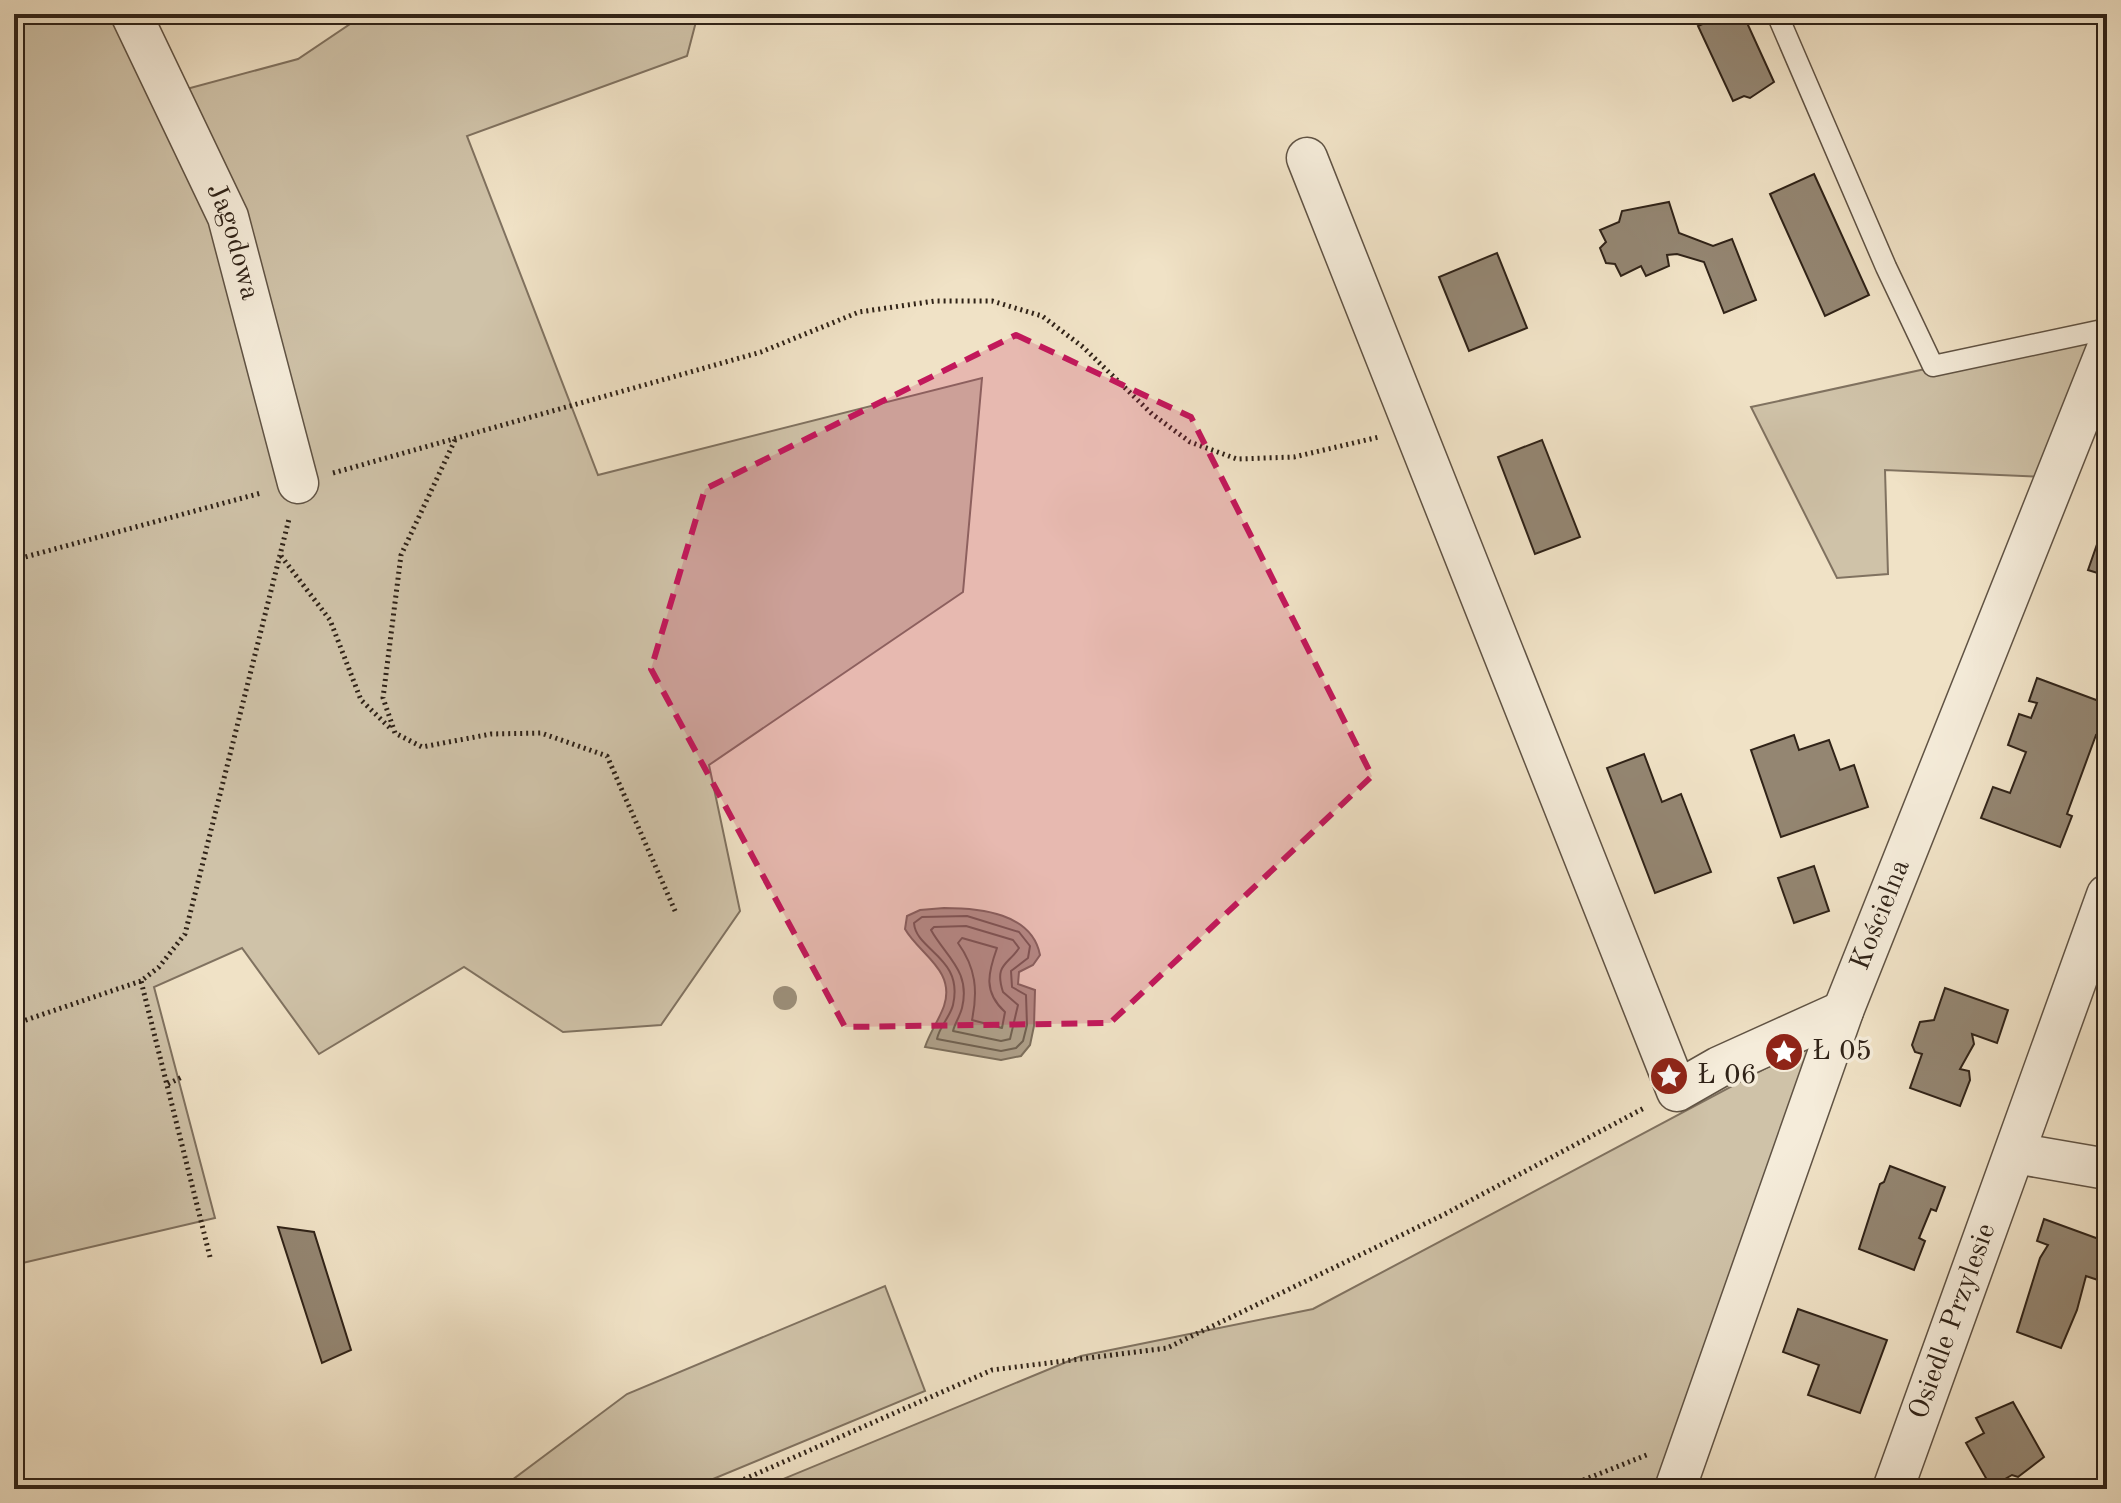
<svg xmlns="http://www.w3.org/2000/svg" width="2121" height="1503" font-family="'Old Standard TT',serif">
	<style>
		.green { fill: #cfc2a8; stroke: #807260; stroke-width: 2 }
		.water { fill: #afa18b; stroke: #7c6f5d; stroke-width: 2 }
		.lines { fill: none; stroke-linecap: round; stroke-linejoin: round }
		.shore { stroke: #706252; stroke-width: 2 }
		.building { fill: #948672; stroke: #302318; stroke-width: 2 }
		.lane-casing { stroke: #605344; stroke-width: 23 }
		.street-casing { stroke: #605344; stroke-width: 43 }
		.path { stroke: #302318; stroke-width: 5; stroke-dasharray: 2 4; stroke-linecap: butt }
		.lane { stroke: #f5ecda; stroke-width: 20 }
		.street { stroke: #f5ecda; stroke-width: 40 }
		.tree { fill: #9c8f7a }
		.marked { fill: #c2185b; fill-opacity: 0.2; stroke: #c2185b; stroke-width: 6; stroke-dasharray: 16 10; stroke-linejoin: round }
		.labels { text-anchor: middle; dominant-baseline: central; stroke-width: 7; stroke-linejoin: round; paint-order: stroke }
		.street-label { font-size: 28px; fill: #302318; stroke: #f5ecda }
		.poi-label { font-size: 28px; fill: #302318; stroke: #f5ecda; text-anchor: start }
	</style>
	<rect width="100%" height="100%" fill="#f0e2c6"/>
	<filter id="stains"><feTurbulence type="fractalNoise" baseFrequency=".0025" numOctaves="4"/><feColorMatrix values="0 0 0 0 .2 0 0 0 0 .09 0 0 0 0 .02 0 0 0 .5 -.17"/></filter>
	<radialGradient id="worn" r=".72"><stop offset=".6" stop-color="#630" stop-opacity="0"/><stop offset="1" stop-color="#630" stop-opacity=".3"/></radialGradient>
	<!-- green -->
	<g class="green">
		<polygon points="14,14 131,14 168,94 298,59 365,14 698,14 687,56 467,136 598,475 982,378 963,592 709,765 740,911 661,1025 563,1032 464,967 319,1054 242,948 154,987 215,1218 14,1265"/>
		<polygon points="2099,331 2045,477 1885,470 1888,574 1837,578 1751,407"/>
		<polygon points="1819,1040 1669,1489 759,1489 1081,1356 1313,1309"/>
		<polygon points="885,1286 925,1391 689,1489 500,1489 627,1394"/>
	</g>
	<!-- water -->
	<path class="water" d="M 944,908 C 980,908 1032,913 1040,955 L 1033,965 L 1019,972 L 1018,984 L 1035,990 L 1034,1026 L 1030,1045 L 1021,1056 L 1001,1060 L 925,1047 C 930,1032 939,1020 944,1006 C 956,970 919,954 905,929 L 907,916 L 920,910 Z"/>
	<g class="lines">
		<!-- shore -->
		<g class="shore">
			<path d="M 967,916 L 1019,932 L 1030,946 L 1028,958 L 1011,971 L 1012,987 L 1026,995 L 1027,1025 L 1023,1041 L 1016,1048 L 1001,1051 L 937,1039 C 939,1027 950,1017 953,1005 C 964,957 916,951 914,923 L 922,917 Z"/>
			<path d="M 966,926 L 1013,940 L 1019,948 C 1008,965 994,964 1003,992 L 1018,1005 L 1010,1039 L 1001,1041 L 953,1031 C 955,1023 960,1016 962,1008 C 971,971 946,957 931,930 L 934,927 Z"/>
			<path d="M 962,938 L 997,948 C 988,973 983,992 1005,1012 L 1002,1028 L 972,1020 C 978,991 976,968 958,943 Z"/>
		</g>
	</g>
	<!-- building -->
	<g class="building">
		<polygon points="1725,14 1743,14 1774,82 1750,98 1744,96 1733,101 1698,26"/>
		<polygon points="1814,174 1869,295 1825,316 1770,194"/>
		<polygon points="1669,202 1679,233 1713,246 1732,239 1756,300 1724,313 1704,262 1677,254 1667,255 1669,266 1646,276 1641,266 1621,276 1615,264 1606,263 1600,248 1606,242 1600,230 1619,222 1622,211"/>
		<polygon points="1497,253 1527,328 1469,351 1439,277"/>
		<polygon points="1542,440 1580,537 1535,554 1498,457"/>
		<polygon points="2102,530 2107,532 2107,576 2088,570"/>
		<polygon points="2037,678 2107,704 2107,739 2096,735 2067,814 2072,816 2060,847 1981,818 1993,787 2010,793 2026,752 2008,745 2019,714 2031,718 2037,703 2029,701"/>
		<polygon points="1794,735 1799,750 1829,740 1840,770 1854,765 1868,807 1781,837 1751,750"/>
		<polygon points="1644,754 1662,802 1681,794 1711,872 1655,893 1607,768"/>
		<polygon points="1814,866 1829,911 1794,923 1778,878"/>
		<polygon points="1945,988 2008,1010 1997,1043 1972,1034 1974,1044 1960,1069 1969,1071 1970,1080 1960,1106 1910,1088 1922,1054 1915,1052 1912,1045 1920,1022 1934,1020"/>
		<polygon points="1890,1166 1945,1187 1936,1211 1931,1209 1919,1238 1925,1241 1914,1270 1859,1249 1880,1184 1884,1182"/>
		<polygon points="2044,1219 2107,1242 2107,1283 2086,1276 2077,1310 2061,1348 2017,1332 2040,1258 2048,1245 2037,1241"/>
		<polygon points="278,1227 314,1232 351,1350 322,1363"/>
		<polygon points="1798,1309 1887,1340 1860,1413 1808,1395 1819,1365 1783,1352"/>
		<polygon points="2013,1402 2044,1457 2018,1477 2012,1475 1991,1487 1966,1443 1984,1433 1976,1418"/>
	</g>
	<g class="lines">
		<!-- lane casing -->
		<g class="lane-casing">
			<polyline id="lane" points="1777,14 1886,267 1933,366 2107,329"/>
		</g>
		<!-- street casing -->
		<g class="street-casing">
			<g id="street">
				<path id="s1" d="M 131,14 L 228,217 L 298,483"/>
				<polyline points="1307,158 1677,1091 1719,1067 1843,1011"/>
				<polyline points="2015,1153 2107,1169"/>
				<path id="s2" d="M 1675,1489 L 1843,1011 L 2107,349"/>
				<path id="s3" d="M 1893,1489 L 2107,895"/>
			</g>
		</g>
		<!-- path -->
		<g class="path">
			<polyline points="455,440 401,555 383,698 395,733 422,747 491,734 541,733 607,756 676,913"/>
			<polyline points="333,473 761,352 859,312 935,301 992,301 1042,316 1083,347 1152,414 1190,442 1237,459 1294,457 1379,437"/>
			<polyline points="281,556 330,620 361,700 392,730"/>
			<polyline points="14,560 261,493"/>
			<polyline points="14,1024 141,981"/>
			<polyline points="168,1084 182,1077"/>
			<polyline points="210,1257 141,981 159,967 185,934 289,519"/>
			<polyline points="722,1489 992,1370 1167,1348 1443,1215 1646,1107"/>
			<polyline points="1561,1489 1649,1454"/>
		</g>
		<!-- lane -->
		<use href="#lane" class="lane"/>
		<!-- street -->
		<use href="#street" class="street"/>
	</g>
	<!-- trees -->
	<circle class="tree" cx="785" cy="998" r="12"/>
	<!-- marked area -->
	<path class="marked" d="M 1016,335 L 1191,417 L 1372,776 L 1110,1023 L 845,1027 L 651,669 L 705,489 Z"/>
	<!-- icons -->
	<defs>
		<g id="sight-disc" transform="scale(2)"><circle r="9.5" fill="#8f2418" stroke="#f5ecda"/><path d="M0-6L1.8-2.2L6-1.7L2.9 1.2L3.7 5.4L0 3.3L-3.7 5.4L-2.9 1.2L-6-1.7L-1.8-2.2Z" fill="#fff"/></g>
	</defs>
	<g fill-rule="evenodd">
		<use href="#sight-disc" x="1784" y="1052"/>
		<use href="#sight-disc" x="1669" y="1076"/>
	</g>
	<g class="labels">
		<!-- street labels -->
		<g class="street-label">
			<text stroke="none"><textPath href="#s1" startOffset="250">Jagodowa</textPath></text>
			<text stroke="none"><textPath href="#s2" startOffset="610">Kościelna</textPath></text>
			<text stroke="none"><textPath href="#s3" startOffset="178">Osiedle Przylesie</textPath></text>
		</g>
		<!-- poi labels -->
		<g class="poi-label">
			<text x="1812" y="1052">Ł 05</text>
			<text x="1697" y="1076">Ł 06</text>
		</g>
	</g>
	<!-- margin -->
	<rect width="2121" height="1503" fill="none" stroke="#f0e2c6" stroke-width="48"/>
	<rect x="16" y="16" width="2089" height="1471" fill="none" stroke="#302318" stroke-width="4"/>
	<rect x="24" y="24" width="2073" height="1455" fill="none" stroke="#302318" stroke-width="2"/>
	<rect width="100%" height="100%" filter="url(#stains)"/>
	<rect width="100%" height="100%" fill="url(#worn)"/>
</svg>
